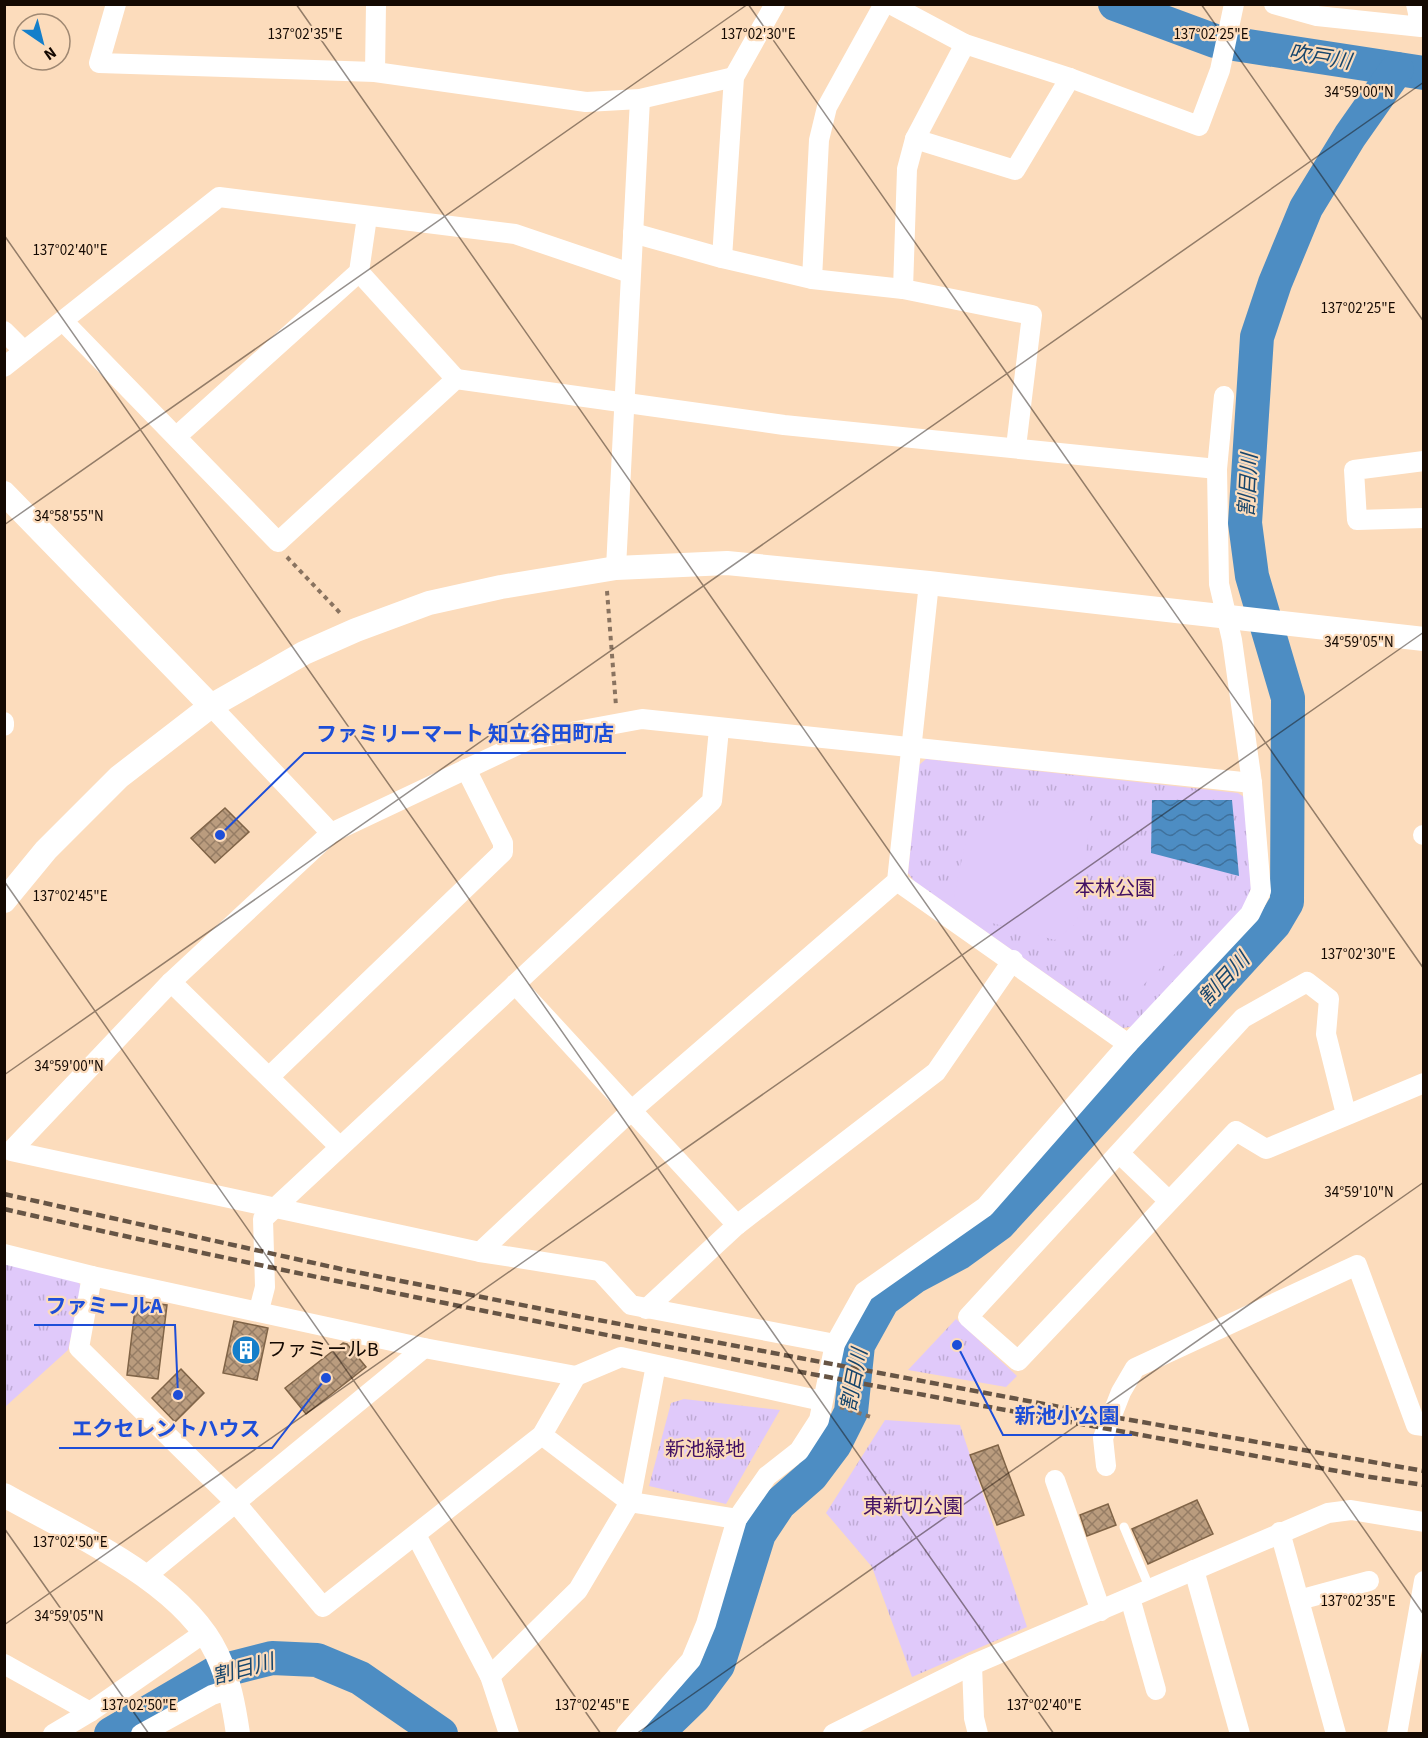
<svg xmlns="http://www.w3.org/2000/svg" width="1428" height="1738" font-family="'Source Sans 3','Noto Sans JP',sans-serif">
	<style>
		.grass { fill: url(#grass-tufts) }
		.garden { fill: #e0c9fa }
		.water { fill: url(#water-waves) }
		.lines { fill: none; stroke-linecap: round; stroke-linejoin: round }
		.river { stroke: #4d8dc3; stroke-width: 34 }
		.building { fill: url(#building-cross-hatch); stroke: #806447; stroke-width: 1.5 }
		.path { stroke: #897360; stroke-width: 4; stroke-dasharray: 4.5 4.5; stroke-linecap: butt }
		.service { stroke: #fff; stroke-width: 9 }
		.minor { stroke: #fff; stroke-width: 20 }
		.tertiary { stroke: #fff; stroke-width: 24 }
		.rail { stroke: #675545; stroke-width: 4.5; stroke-dasharray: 9 4.5; stroke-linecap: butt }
		.ticks { fill: none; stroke: #140902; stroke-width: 1.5; stroke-opacity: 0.45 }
		.labels { text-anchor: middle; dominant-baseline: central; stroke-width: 4.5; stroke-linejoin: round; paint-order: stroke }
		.park-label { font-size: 20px; fill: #421164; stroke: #fcdcbc }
		.poi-label { font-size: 20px; fill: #140902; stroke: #fcdcbc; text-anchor: start }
		.water-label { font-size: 21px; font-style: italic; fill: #18466c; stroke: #fcdcbc }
		.ticks-label { font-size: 15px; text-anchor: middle; fill: #140902; stroke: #fcdcbc; stroke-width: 4.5; stroke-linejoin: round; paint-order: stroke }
		.leader { fill: none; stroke: #1d4ed8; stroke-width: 2 }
		.callout-dot { fill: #1d4ed8; stroke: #fcdcbc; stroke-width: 2 }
		.callout-label { font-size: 21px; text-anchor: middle; font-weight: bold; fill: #1d4ed8; stroke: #fcdcbc; stroke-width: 4.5; stroke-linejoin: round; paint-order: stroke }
	</style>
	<defs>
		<pattern id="grass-tufts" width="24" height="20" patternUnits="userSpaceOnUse" patternTransform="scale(1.5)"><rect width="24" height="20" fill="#e0c9fa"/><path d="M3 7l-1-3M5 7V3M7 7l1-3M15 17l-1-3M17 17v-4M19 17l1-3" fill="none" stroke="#bfabd5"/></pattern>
		<pattern id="water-waves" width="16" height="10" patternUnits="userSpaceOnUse" patternTransform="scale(1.5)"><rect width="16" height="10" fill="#4d8dc3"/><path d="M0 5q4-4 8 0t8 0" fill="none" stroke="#3f719c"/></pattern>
		<pattern id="building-cross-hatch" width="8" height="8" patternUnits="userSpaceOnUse" patternTransform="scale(1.5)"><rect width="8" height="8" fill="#ba9c7e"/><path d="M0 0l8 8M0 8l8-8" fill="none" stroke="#967d65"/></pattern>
	</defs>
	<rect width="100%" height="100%" fill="#fcdcbc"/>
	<!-- grass -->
	<g class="grass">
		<polygon points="926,759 1238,793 1244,797 1251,888 1248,903 1136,1026 1123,1028 914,881 908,873 919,765"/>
		<polygon points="5,1264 77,1280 82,1288 68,1350 5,1407"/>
		<polygon points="956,1319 1017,1376 1006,1387 908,1370"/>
		<polygon points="684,1399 780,1410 726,1504 649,1486 671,1403"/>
		<polygon points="885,1420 960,1425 1027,1627 912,1677 872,1567 826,1513"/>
	</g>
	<!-- garden -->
	<g class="garden">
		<polygon points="1037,806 1091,812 1077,923 1055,940 962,915 954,896 966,840 994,815"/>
		<polygon points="1160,922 1183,946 1134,994 1111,969"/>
	</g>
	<!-- water -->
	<polygon class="water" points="1152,800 1232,800 1239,876 1151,853"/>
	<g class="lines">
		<!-- river -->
		<g class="river">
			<polyline points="1115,4 1215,41 1424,73"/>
			<polyline points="111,1734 217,1672 272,1658 317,1660 360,1678 441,1734"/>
			<polyline points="656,1734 694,1697 718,1665 759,1534 779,1504 811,1476 835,1444 851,1412 858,1345 883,1300 914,1277 959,1253 999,1224 1274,924 1287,902 1288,698 1252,576 1245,523 1257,337 1275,283 1306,208 1350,136 1397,69"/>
		</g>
	</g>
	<!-- building -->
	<g class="building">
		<polygon points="225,808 249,832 215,863 191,838"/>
		<polygon points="136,1301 167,1305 158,1379 127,1375"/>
		<polygon points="234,1321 268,1328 257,1380 223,1373"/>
		<polygon points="343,1343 347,1344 366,1367 306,1414 285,1388"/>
		<polygon points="181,1369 204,1393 175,1422 152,1398"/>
		<polygon points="998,1445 1024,1515 997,1525 970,1455"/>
		<polygon points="1197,1500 1213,1534 1148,1564 1132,1529"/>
		<polygon points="1108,1504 1116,1525 1087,1536 1080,1515"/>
	</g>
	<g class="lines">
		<!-- path -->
		<g class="path">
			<polyline points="287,557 342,615"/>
			<polyline points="607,591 616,706"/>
			<polyline points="840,1407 871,1417"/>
		</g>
		<!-- service -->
		<polyline class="service" points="1124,1527 1150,1589"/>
		<!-- minor -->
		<g class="minor">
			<polyline points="116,4 99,63 375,72 586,102 640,99 734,77"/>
			<polyline points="890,4 965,44 1070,78 1199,126 1220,70 1234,4"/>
			<polyline points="1274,4 1317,16 1421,27 1416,4"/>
			<polyline points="375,72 376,4"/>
			<polyline points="915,139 1015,170 1070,78"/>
			<polyline points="633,233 722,258 812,279 903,289 1032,315 1016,447"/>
			<polyline points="722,258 734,77 775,4"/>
			<polyline points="359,272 456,379"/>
			<polyline points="812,279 819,140 827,107 884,4"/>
			<polyline points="903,289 907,169 915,139 965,44"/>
			<polyline points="63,321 278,542 456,379 784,425 1217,469"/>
			<polyline points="4,331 24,351"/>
			<polyline points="4,367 219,197 515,234 630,273"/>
			<polyline points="177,436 359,272 367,217"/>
			<polyline points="1424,461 1354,470 1357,520 1424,518"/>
			<polyline points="616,568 640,99"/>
			<polyline points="211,706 331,833"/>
			<polyline points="4,722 4,726"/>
			<polyline points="1423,835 1424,835"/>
			<polyline points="897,881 1128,1044"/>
			<polyline points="171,982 339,1146"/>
			<polyline points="515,984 737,1225 936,1072 1013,960"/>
			<polyline points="269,1077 503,852 503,843 466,769"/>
			<polyline points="1346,1114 1326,1034 1329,999 1307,982 1243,1018 968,1317 1018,1361 1236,1131 1266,1149 1424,1083"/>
			<polyline points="1120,1154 1168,1200"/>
			<polyline points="480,1252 632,1110 897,881 929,583"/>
			<polyline points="4,1254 92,1276"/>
			<polygon points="92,1276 424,1348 576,1376 542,1435 323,1607 235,1502 79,1348"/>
			<polyline points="646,1309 737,1225"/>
			<polyline points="259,1310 265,1287 263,1219 712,801 719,729"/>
			<polyline points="835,1344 631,1305 600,1271 480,1252 11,1151 171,982 331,833 528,740 642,719 1252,783"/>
			<polyline points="576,1376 621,1357 822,1401"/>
			<polyline points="542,1435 630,1502 737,1519"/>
			<polyline points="1106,1466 1103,1438 1121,1392 1135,1368 1357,1265 1416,1425 1424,1426"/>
			<polyline points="1055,1480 1101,1611"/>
			<polyline points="1280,1532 1336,1734"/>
			<polyline points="416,1535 490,1676 509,1734"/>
			<polyline points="1194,1570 1240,1734"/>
			<polyline points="146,1576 424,1348"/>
			<polyline points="1130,1598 1156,1690"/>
			<polyline points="1299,1600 1369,1581"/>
			<polyline points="4,1664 90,1712"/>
			<polyline points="972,1665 974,1718 978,1734"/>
			<polyline points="490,1676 578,1590 630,1502 656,1365"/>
			<polyline points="53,1734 90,1712 204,1633"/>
			<polyline points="141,1734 212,1695 230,1689"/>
			<polyline points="626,1734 691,1660 706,1624 737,1519 767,1476 799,1451 819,1420 835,1344 864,1292 985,1207 1128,1044 1250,914 1261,891 1252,783 1232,640 1219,584 1217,469 1224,396"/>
			<polyline points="833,1734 972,1665 1328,1513 1351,1510 1424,1522"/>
			<polyline points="1397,1734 1424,1581"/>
		</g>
		<!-- tertiary -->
		<g class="tertiary">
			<polyline points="4,493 211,706"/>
			<polyline points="4,901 46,850 119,777 211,706 304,653 356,630 429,603 501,587 616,568 727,563 929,583 1424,639"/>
			<path d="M 4,1495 C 73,1534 183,1581 217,1654 C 229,1680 234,1706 238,1734"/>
		</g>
		<!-- rail -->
		<g class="rail">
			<polyline points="4,1194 341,1269 572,1315 1113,1417 1424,1471"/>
			<path d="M 4,1209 C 455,1312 910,1392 1364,1476 L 1424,1485"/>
		</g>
	</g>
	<!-- ticks -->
	<path class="ticks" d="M 296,4 L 1424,1615M 748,4 L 1424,969M 1201,4 L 1424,322M 4,235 L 1054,1734M 4,525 L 748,4M 4,881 L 601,1734M 4,1075 L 1424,82M 4,1528 L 149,1734M 4,1625 L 1424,632M 636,1734 L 1424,1182M 1421,1734 L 1424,1732"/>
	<!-- icons -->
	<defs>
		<g id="building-disc" transform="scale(1.5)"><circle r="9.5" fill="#157fca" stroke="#fcdcbc"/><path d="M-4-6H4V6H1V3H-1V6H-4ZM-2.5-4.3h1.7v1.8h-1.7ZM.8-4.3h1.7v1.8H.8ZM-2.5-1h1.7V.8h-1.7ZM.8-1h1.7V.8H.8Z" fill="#fff"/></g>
	</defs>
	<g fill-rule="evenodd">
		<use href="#building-disc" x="246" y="1350"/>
	</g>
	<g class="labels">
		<!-- park labels -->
		<g class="park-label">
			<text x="1115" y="889">本林公園</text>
			<text x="705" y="1450">新池緑地</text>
			<text x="913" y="1507">東新切公園</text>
		</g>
		<!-- poi labels -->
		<g class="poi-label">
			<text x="267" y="1350">ファミールB</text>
		</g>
		<!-- water labels -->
		<g class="water-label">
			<text transform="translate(1320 57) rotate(9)">吹戸川</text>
			<text transform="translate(1248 485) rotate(-87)">割目川</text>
			<text transform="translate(1224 979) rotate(-47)">割目川</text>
			<text transform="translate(854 1380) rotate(-79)">割目川</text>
			<text transform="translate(243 1669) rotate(-15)">割目川</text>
		</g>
	</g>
	<g class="ticks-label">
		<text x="305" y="39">137°02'35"E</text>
		<text x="758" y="39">137°02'30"E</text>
		<text x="1211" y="39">137°02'25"E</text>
		<text x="1359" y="97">34°59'00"N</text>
		<text x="70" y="255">137°02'40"E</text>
		<text x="1358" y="313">137°02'25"E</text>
		<text x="69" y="521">34°58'55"N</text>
		<text x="1359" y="647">34°59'05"N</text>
		<text x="70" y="901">137°02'45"E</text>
		<text x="1358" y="959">137°02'30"E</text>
		<text x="69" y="1071">34°59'00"N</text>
		<text x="1359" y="1197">34°59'10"N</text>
		<text x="70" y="1547">137°02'50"E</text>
		<text x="1358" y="1606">137°02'35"E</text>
		<text x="69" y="1621">34°59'05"N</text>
		<text x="139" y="1710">137°02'50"E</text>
		<text x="592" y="1710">137°02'45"E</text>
		<text x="1044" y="1710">137°02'40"E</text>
	</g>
	<!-- callouts -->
	<path class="leader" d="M220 835L304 753H626M178 1395L175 1325H34M957 1345L1003 1435H1132M326 1378L272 1448H59"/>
	<g class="callout-dot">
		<circle cx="220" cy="835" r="6"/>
		<circle cx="178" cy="1395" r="6"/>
		<circle cx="957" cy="1345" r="6"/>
		<circle cx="326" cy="1378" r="6"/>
	</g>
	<g class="callout-label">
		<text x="465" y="741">ファミリーマート 知立谷田町店</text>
		<text x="104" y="1313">ファミールA</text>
		<text x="1067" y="1423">新池小公園</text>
		<text x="166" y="1436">エクセレントハウス</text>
	</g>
	<!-- border -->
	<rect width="1428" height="1738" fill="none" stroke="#140902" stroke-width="12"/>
	<!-- north arrow -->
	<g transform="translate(42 42) rotate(145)"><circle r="28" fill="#fcdcbc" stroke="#9f8872" stroke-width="1.5"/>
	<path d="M0-4.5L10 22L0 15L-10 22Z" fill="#157fca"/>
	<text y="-9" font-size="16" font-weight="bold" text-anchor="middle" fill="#140902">N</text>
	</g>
</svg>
